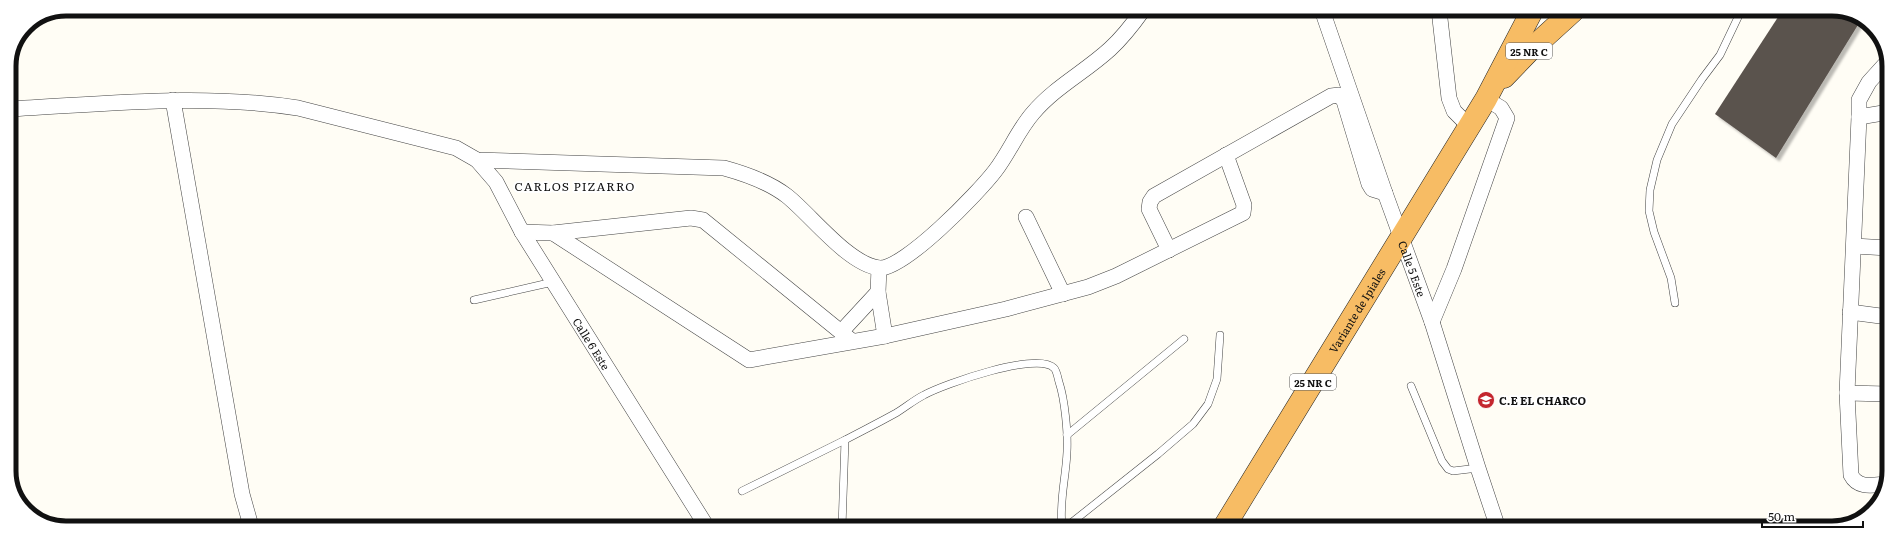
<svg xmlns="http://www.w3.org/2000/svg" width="1898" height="537" font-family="Literata,serif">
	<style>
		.building { fill: #5a524d; filter: url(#shadow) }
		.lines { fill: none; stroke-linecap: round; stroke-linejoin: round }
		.service-casing { stroke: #444; stroke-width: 8 }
		.minor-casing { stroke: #444; stroke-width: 16 }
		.trunk-casing { stroke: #222; stroke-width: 23 }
		.service { stroke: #fff; stroke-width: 7 }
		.minor { stroke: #fff; stroke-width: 15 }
		.trunk { stroke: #f7bc64; stroke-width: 22 }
		.labels { text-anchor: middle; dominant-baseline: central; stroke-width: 4; stroke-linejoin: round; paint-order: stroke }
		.shield { fill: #fff; stroke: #585858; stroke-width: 1 }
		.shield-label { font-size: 10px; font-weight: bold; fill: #111 }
		.street-label { font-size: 11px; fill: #111; stroke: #fff }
		.poi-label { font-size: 11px; font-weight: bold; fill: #111; stroke: #fff; text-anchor: start }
		.neighbourhood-label { font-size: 12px; letter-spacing: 1px; fill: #111; stroke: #fff }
		.rim { fill: none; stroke: #111; stroke-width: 5 }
	</style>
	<defs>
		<filter id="shadow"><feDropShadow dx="3.5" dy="3.5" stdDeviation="1" flood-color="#0004"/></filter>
	</defs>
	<rect width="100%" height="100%" fill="#fffdf5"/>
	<!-- building -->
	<polygon class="building" points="1782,11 1846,11 1861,20 1776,158 1715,114"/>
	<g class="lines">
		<!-- service casing -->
		<g class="service-casing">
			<g id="service">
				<polyline points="474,300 553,282"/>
				<polyline points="1675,303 1671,278 1654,232 1649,211 1650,190 1657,160 1672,124 1702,79 1720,55 1741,11"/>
				<polyline points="1411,386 1442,461 1448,469 1453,471 1478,468"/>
				<polyline points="1067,435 1184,339"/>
				<polyline points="742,491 845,440"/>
				<path d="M 842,527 L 845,440 C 862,431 880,422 896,413 C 906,407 914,400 924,395 C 944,384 1038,351 1054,368 C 1057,371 1058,379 1059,382 C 1065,400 1068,434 1067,452 C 1066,477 1059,502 1062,527"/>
				<polyline points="1066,527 1158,454 1193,424 1208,404 1217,379 1220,335"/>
			</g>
		</g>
		<!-- minor casing -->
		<g class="minor-casing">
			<g id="minor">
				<path id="s1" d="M 1322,10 L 1385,193 L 1432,322 L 1478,468 L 1498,528"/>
				<polyline points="1439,10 1449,98 1454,111 1469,126"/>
				<polyline points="1888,61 1869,82 1859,100 1859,117 1889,112"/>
				<polyline points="173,100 242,494 251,526"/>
				<path d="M 9,109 C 105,104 202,93 298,108 L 456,148 L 477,160 L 724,168 C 746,174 769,182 787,196 C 811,215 848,264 879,268 C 904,270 979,192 995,171 C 1009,153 1018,130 1033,113 C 1055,87 1085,72 1110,49 C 1122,38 1133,24 1143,10"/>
				<polyline points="1859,117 1847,393 1887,394"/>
				<path id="s2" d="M 477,160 L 496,182 L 522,232 L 707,527"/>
				<polyline points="1026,217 1063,294"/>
				<polyline points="522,232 553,233 691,218 703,220 852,341"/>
				<polyline points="553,233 749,360 885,336 1006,309 1088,287 1116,276 1243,213 1244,205 1226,155"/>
				<polyline points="1854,246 1888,248"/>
				<polyline points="1169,250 1149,209 1150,202 1154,196 1331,96 1339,95 1344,101 1369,184 1372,189 1385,193"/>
				<polyline points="879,268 878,292 885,336"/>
				<polyline points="1850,312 1888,317"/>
				<polyline points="1432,322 1454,269 1507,118 1501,108 1486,99"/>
				<polyline points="841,332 878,292"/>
				<path d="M 1847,393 L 1851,475 C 1858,489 1873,485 1887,484"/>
			</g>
		</g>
		<!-- trunk casing -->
		<g class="trunk-casing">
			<g id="trunk">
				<polyline points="1504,77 1529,51 1573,11"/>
				<path id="s3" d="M 1224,527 L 1486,99 L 1532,11"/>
			</g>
		</g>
		<!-- service -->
		<use href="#service" class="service"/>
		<!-- minor -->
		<use href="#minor" class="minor"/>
		<!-- trunk -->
		<use href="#trunk" class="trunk"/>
	</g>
	<!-- icons -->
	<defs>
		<g id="school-disc" transform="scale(0.9)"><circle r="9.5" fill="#c4262e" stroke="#fff"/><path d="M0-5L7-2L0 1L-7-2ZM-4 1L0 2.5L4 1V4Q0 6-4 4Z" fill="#fff"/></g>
	</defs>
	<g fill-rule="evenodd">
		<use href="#school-disc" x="1486" y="400"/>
	</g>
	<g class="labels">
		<!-- shield labels -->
		<g class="shield">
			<rect x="1506" y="43" width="46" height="16" rx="3"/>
			<rect x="1290" y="374" width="46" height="16" rx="3"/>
		</g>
		<g class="shield-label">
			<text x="1529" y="51">25 NR C</text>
			<text x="1313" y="382">25 NR C</text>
		</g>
		<!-- street labels -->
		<g class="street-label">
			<text stroke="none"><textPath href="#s1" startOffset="274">Calle 5 Este</textPath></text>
			<text stroke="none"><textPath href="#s3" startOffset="254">Variante de Ipiales</textPath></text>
			<text stroke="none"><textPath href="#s2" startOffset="217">Calle 6 Este</textPath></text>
		</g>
		<!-- poi labels -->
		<g class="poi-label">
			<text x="1499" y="400">C.E EL CHARCO</text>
		</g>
		<!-- neighbourhood labels -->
		<g class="neighbourhood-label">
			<text x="575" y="186">CARLOS PIZARRO</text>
		</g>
	</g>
	<!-- crop -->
	<path d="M0 0H1898V537H0ZM66 16H1832A50 50 0 0 1 1882 66V471A50 50 0 0 1 1832 521H66A50 50 0 0 1 16 471V66A50 50 0 0 1 66 16Z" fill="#fff" fill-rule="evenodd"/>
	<path class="rim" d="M66 16H1832A50 50 0 0 1 1882 66V471A50 50 0 0 1 1832 521H66A50 50 0 0 1 16 471V66A50 50 0 0 1 66 16Z"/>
	<!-- scale -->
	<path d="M1762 521v6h101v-6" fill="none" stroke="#111111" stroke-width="2"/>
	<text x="1768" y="521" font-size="12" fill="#111111" stroke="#ffffff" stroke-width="3" paint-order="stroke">50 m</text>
</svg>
